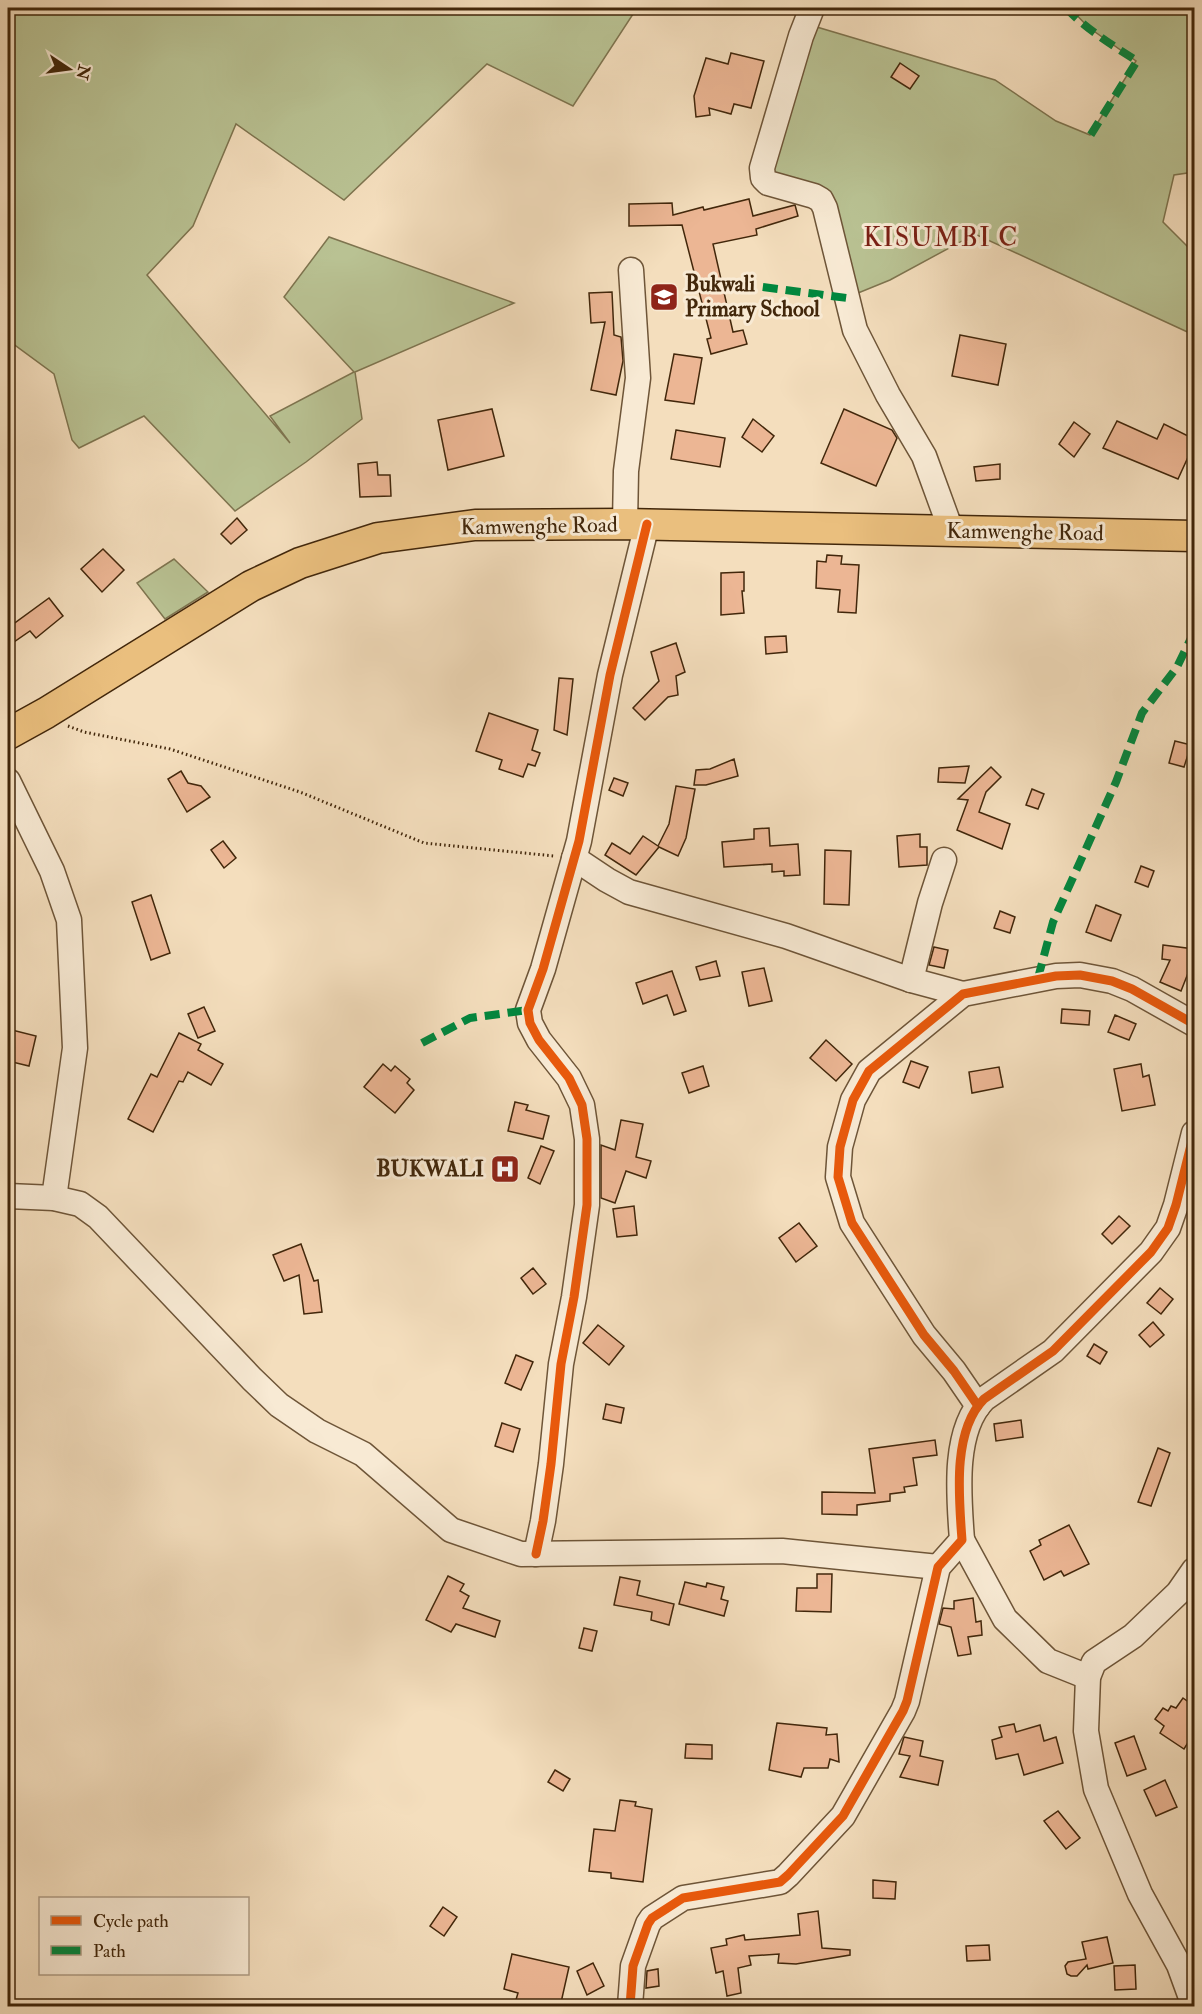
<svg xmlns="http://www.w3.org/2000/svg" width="1202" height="2014" font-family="'IM FELL Double Pica',serif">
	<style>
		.green { fill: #b9c293; stroke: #7e744f; stroke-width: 1.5 }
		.building { fill: #ecb694; stroke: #42270b; stroke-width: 1.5 }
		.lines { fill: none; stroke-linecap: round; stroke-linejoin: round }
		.minor-casing { stroke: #6e5538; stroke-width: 27 }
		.major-casing { stroke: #42270b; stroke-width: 33 }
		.path { stroke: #42270b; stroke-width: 3; stroke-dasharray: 1.5 3; stroke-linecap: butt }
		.minor { stroke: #f8ead4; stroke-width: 24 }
		.major { stroke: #eabf7e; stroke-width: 30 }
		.quiet { stroke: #00873e; stroke-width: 8; stroke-dasharray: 15 8; stroke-linecap: butt }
		.cycleway-casing { stroke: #f8ead4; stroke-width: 13 }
		.cycleway { stroke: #e8590c; stroke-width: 9 }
		.labels { text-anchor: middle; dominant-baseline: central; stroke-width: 6; stroke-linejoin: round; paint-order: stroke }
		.poi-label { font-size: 22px; font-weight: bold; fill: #42270b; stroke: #f8ead4; text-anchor: start }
		.street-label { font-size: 22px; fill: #42270b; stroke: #f8ead4 }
		.quarter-label { font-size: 26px; letter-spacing: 1.5px; fill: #7a1f14; stroke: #f8ead4 }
	</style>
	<rect width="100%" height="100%" fill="#f4debd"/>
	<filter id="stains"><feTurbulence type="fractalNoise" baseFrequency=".00333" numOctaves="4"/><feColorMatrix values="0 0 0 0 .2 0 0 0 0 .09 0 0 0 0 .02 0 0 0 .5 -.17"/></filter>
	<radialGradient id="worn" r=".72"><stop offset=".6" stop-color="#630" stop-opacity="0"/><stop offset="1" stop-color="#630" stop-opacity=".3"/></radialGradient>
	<!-- green -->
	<g class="green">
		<polygon points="8,8 637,8 573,106 487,64 344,200 236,124 193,226 147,275 290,443 270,416 354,372 284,297 329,237 514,303 355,372 362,419 306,462 235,511 144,416 79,448 72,440 54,374 8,340"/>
		<polygon points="1070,8 1194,8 1194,172 1174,175 1163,222 1194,253 1194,335 975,234 890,280 841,300 816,194 769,176 810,25 995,80 1056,121 1090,135 1136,61 1088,27"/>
		<polygon points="174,559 208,592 165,619 137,583"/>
	</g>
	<!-- building -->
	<g class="building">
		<polygon points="731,53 764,61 751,108 734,104 731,114 709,108 710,115 696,117 694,96 706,58 728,64"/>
		<polygon points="900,63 919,76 910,89 891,77"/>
		<polygon points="749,199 753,216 795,205 798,216 756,229 757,235 713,244 733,332 743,330 747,344 711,354 707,339 711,338 682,225 629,226 629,204 672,203 673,215 703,207 704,210"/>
		<polygon points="612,292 614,335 621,337 623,361 616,395 591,390 605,322 591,323 589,293"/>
		<polygon points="960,335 1006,344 998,385 952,376"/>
		<polygon points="674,354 702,358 694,404 665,400"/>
		<polygon points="492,409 504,456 448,470 438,420"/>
		<polygon points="844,409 892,430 897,438 876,486 821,463"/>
		<polygon points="753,419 774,436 762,452 742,437"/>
		<polygon points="1117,421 1157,439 1164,424 1194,439 1194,444 1178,479 1103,448"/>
		<polygon points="1074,422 1090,434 1074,457 1059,444"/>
		<polygon points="676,430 725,438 720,467 671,459"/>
		<polygon points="377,462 378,475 390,475 391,496 360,497 358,464"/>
		<polygon points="1000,464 1000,479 976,481 974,467"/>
		<polygon points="237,518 247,530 231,544 221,534"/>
		<polygon points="103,549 124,570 102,592 81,569"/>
		<polygon points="827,555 842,556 841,564 859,565 856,613 838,612 840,590 816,588 817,561 826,562"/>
		<polygon points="744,572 744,591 742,591 744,613 721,615 721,573"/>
		<polygon points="49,598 63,616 36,638 30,631 8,646 8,628"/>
		<polygon points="786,636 787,652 766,654 765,637"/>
		<polygon points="676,643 685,672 676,676 678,695 668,697 645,720 633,708 659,681 651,652"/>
		<polygon points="559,678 573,679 567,735 554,730"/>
		<polygon points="489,713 538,730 532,750 540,753 535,766 528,764 523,777 499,769 502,760 476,751"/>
		<polygon points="1175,741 1191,745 1184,767 1169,763"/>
		<polygon points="734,759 738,776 706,785 694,785 696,770 710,769"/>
		<polygon points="969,766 965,783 938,782 939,768"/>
		<polygon points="991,767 1001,777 986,792 979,812 1010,824 1002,849 957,830 968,800 958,799"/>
		<polygon points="181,771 188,783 201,786 210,797 187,812 168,779"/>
		<polygon points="614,778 628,783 623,796 609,790"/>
		<polygon points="676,786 695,789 686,838 678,856 659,847 636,875 605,855 612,843 630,854 643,836 658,846 669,824"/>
		<polygon points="1032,789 1044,794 1038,809 1026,805"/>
		<polygon points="769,828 770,846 798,844 800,875 784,876 784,871 772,872 772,864 724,867 722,842 754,839 754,829"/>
		<polygon points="920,834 920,847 927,847 927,865 899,867 897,836"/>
		<polygon points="223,841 236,858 224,868 211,850"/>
		<polygon points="825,850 851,851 849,905 824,904"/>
		<polygon points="1141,866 1154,871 1148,887 1135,882"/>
		<polygon points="151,895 170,953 151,960 132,902"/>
		<polygon points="1096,905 1121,915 1111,941 1086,932"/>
		<polygon points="1000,911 1015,917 1010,933 994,928"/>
		<polygon points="1163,945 1194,949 1194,958 1181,991 1160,982 1170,960 1162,959"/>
		<polygon points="934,947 948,950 944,968 929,965"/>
		<polygon points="716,961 720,976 700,980 696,967"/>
		<polygon points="764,968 772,1001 749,1006 742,972"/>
		<polygon points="672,971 686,1011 674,1015 667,995 643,1004 636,983"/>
		<polygon points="204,1007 215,1031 198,1038 188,1014"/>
		<polygon points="1062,1009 1090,1011 1089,1025 1061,1023"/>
		<polygon points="1115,1015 1136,1024 1129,1040 1108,1032"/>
		<polygon points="8,1029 36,1036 29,1066 8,1061"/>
		<polygon points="179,1033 201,1044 198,1050 223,1064 211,1085 188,1072 183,1082 179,1081 153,1132 128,1119 151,1074 157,1077"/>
		<polygon points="826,1040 852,1064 836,1081 810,1058"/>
		<polygon points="911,1061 928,1067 919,1088 903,1082"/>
		<polygon points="383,1064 391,1071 395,1066 410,1079 407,1083 414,1090 395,1113 364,1087"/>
		<polygon points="1141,1064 1143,1077 1149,1075 1155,1105 1122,1111 1114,1069"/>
		<polygon points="703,1066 709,1086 689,1093 682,1073"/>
		<polygon points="999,1067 1003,1087 972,1093 969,1072"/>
		<polygon points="515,1102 528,1105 526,1110 549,1116 543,1139 508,1131"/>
		<polygon points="621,1120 643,1124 636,1157 651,1161 646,1178 626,1171 615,1203 601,1198 601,1145 615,1150"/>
		<polygon points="541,1146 554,1151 540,1184 528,1178"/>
		<polygon points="634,1206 637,1235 617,1237 613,1209"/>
		<polygon points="1119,1216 1130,1226 1112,1244 1102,1234"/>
		<polygon points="799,1223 817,1246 796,1262 779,1238"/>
		<polygon points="301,1244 314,1281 318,1280 322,1312 304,1314 299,1275 284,1281 273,1255"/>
		<polygon points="533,1268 546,1284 533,1294 521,1278"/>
		<polygon points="1160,1288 1173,1299 1161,1314 1147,1303"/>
		<polygon points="1153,1322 1164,1335 1150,1347 1139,1335"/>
		<polygon points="598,1325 624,1346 609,1365 583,1343"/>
		<polygon points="1094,1344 1107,1352 1100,1364 1087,1356"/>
		<polygon points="516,1355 533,1362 521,1390 505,1383"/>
		<polygon points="606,1404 624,1408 621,1423 603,1419"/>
		<polygon points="1021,1420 1023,1437 996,1441 994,1424"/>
		<polygon points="502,1423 520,1429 513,1452 495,1446"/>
		<polygon points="935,1440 937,1455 913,1458 917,1485 904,1487 905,1492 890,1494 890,1501 857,1505 857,1515 822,1514 822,1492 875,1493 869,1449"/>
		<polygon points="1158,1448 1170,1453 1151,1506 1138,1502"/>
		<polygon points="1069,1525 1089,1564 1064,1576 1061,1571 1044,1580 1030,1551 1041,1545 1039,1540"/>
		<polygon points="817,1574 832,1574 831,1612 796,1611 797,1588 817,1588"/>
		<polygon points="448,1576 464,1584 460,1591 469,1596 463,1608 500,1621 495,1637 456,1624 451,1632 426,1620"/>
		<polygon points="620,1577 640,1581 637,1595 674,1604 669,1625 651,1620 652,1612 614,1605"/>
		<polygon points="685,1582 706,1587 707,1583 724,1587 721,1599 728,1601 724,1616 679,1604"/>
		<polygon points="973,1598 976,1622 981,1621 982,1635 968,1637 971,1654 958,1656 951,1627 939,1624 943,1608 954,1609 954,1601"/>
		<polygon points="584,1628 597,1631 592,1651 579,1648"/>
		<polygon points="1183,1698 1194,1706 1194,1733 1184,1749 1160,1733 1164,1726 1155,1719 1163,1708 1168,1711 1171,1706 1176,1708"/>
		<polygon points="777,1723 827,1728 826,1735 837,1734 839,1762 830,1759 828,1768 804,1768 801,1777 769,1770"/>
		<polygon points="1014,1724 1016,1732 1040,1725 1044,1741 1056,1737 1063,1763 1024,1775 1018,1754 996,1759 992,1740 1002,1737 999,1727"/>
		<polygon points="1134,1736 1146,1769 1127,1776 1115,1743"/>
		<polygon points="904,1737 923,1741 920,1756 943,1761 938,1785 900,1777 910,1756 899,1754"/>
		<polygon points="686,1744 712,1745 712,1759 685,1758"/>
		<polygon points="555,1770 570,1779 563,1791 548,1782"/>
		<polygon points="1165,1780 1177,1807 1156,1816 1144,1790"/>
		<polygon points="620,1800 636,1802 635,1806 652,1809 643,1882 611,1878 611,1873 589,1871 594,1829 615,1831"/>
		<polygon points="1058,1811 1080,1838 1066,1849 1044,1821"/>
		<polygon points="873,1880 896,1882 895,1899 873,1898"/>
		<polygon points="443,1907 457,1917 444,1936 430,1926"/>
		<polygon points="818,1911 822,1948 850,1950 850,1955 796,1964 778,1963 779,1954 749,1956 751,1965 738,1968 741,1993 727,1996 723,1971 716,1973 711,1948 727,1945 726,1939 744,1935 745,1940 800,1935 798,1914"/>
		<polygon points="1107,1937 1113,1963 1088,1969 1087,1965 1077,1976 1071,1976 1067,1974 1065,1966 1068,1962 1086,1959 1082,1942"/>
		<polygon points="989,1945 990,1960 967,1961 966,1946"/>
		<polygon points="512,1954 569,1967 560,2007 530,2007 515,2003 518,1993 504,1989"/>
		<polygon points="593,1963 604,1986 587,1995 577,1971"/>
		<polygon points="1135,1965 1136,1989 1115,1990 1114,1966"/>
		<polygon points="658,1969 659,1986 646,1988 647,1971"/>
	</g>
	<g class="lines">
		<!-- minor casing -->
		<g class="minor-casing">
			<g id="minor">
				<polyline points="812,8 801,36 762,168 763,178 768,183 814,196 821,200 825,208 855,330 888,395 924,456 951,530"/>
				<polyline points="625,524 626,471 638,378 631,270"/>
				<polyline points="8,781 52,871 69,920 75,1048 54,1198"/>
				<polyline points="574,858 607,880 629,892 786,936 911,980 963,994"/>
				<polyline points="911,980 930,903 944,860"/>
				<polyline points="8,1196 54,1198 80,1204 98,1217 252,1379 279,1405 317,1431 363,1454 451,1530 521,1554 782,1551 938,1567"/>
				<polyline points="978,1406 954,1371 924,1335 852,1223 838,1177 840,1147 853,1100 869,1071 963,994 1056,976 1080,975 1112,981 1132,989 1194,1024"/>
				<polyline points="962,1540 1005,1619 1048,1661 1088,1677"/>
				<polyline points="536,1554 543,1521 551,1464 561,1364 574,1297 587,1205 587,1139 582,1105 569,1078 539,1040 530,1023 528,1010 543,969 579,841 610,675 647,524"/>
				<polyline points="1194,1570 1178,1593 1133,1636 1094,1662 1088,1677 1086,1731 1096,1789 1140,1894 1179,1965 1194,2006"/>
				<path d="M 630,2006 L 633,1966 L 648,1924 L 652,1918 L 683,1898 L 780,1882 L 788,1875 L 843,1816 L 903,1711 L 907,1701 L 938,1567 L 962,1540 C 959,1498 952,1431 984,1399 L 1053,1351 L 1151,1252 L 1168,1228 L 1176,1205 L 1194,1133"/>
			</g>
		</g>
		<!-- major casing -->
		<g class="major-casing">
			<polyline id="major" points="8,734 46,713 251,586 300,563 378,538 475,525 625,524 1194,536"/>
		</g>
		<!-- path -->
		<polyline class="path" points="68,726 84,732 170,749 300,792 424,843 554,856"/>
		<!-- minor -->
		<use href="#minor" class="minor"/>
		<!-- major -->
		<use href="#major" class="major"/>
		<!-- quiet -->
		<g class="quiet">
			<path d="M 1066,8 C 1086,29 1112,45 1137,61 L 1090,136"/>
			<polyline points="740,284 847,298"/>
			<polyline points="1038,978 1053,922 1116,782 1142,713 1177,667 1194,632"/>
			<polyline points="422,1043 470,1018 528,1010"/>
		</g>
		<!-- cycleway casing -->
		<g class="cycleway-casing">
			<g id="cycleway">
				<polyline points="978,1406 954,1371 924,1335 852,1223 838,1177 840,1147 853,1100 869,1071 963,994 1056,976 1080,975 1112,981 1132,989 1194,1024"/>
				<polyline points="536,1554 543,1521 551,1464 561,1364 574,1297 587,1205 587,1139 582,1105 569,1078 539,1040 530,1023 528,1010 543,969 579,841 610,675 647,524"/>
				<path d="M 630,2006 L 633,1966 L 648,1924 L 652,1918 L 683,1898 L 780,1882 L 788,1875 L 843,1816 L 903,1711 L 907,1701 L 938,1567 L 962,1540 C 959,1498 952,1431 984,1399 L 1053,1351 L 1151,1252 L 1168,1228 L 1176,1205 L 1194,1133"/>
			</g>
		</g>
		<!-- cycleway -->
		<use href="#cycleway" class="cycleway"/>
	</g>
	<!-- icons -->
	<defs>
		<g id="school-square" transform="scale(1.5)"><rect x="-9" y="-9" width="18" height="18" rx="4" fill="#8f2418" stroke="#f8ead4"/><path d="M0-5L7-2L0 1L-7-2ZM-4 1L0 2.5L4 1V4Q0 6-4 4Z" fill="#fff"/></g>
		<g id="hospital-square" transform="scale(1.5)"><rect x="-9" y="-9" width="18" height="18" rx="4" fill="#8f2418" stroke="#f8ead4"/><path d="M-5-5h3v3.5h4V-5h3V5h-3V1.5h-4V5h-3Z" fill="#fff"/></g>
	</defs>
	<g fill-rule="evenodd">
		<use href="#school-square" x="664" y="297"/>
		<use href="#hospital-square" x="505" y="1169"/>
	</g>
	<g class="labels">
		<!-- poi labels -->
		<g class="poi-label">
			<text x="685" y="284">Bukwali<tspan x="685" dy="25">Primary School</tspan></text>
			<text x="484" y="1169" text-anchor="end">BUKWALI</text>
		</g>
		<!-- street labels -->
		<g class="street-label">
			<text transform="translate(539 526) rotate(-1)">Kamwenghe Road</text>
			<text transform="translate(1025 532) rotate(1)">Kamwenghe Road</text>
		</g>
		<!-- quarter labels -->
		<g class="quarter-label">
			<text x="941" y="238">KISUMBI C</text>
		</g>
	</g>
	<!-- margin -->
	<rect width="1202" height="2014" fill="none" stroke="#f4debd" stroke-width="30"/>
	<rect x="9" y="9" width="1184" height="1996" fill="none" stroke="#42270b" stroke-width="3"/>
	<rect x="15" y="15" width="1172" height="1984" fill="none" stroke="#42270b" stroke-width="1.5"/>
	<!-- legend -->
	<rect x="39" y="1897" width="210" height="78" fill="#f8ead4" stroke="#af9c84" stroke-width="1.5"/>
	<rect x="51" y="1916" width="30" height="9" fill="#e8590c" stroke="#af9c84" stroke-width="1.5"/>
	<text x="93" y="1927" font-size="18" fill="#42270b">Cycle path</text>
	<rect x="51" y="1946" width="30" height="9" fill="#00873e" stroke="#af9c84" stroke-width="1.5"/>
	<text x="93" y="1957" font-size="18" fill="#42270b">Path</text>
	<!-- north arrow -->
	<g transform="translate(69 69) rotate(103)" stroke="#f8ead4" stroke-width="4.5" paint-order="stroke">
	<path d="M0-4.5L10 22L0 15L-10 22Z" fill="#42270b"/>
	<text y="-9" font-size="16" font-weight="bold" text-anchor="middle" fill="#42270b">N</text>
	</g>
	<rect width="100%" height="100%" filter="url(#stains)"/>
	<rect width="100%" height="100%" fill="url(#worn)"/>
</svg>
